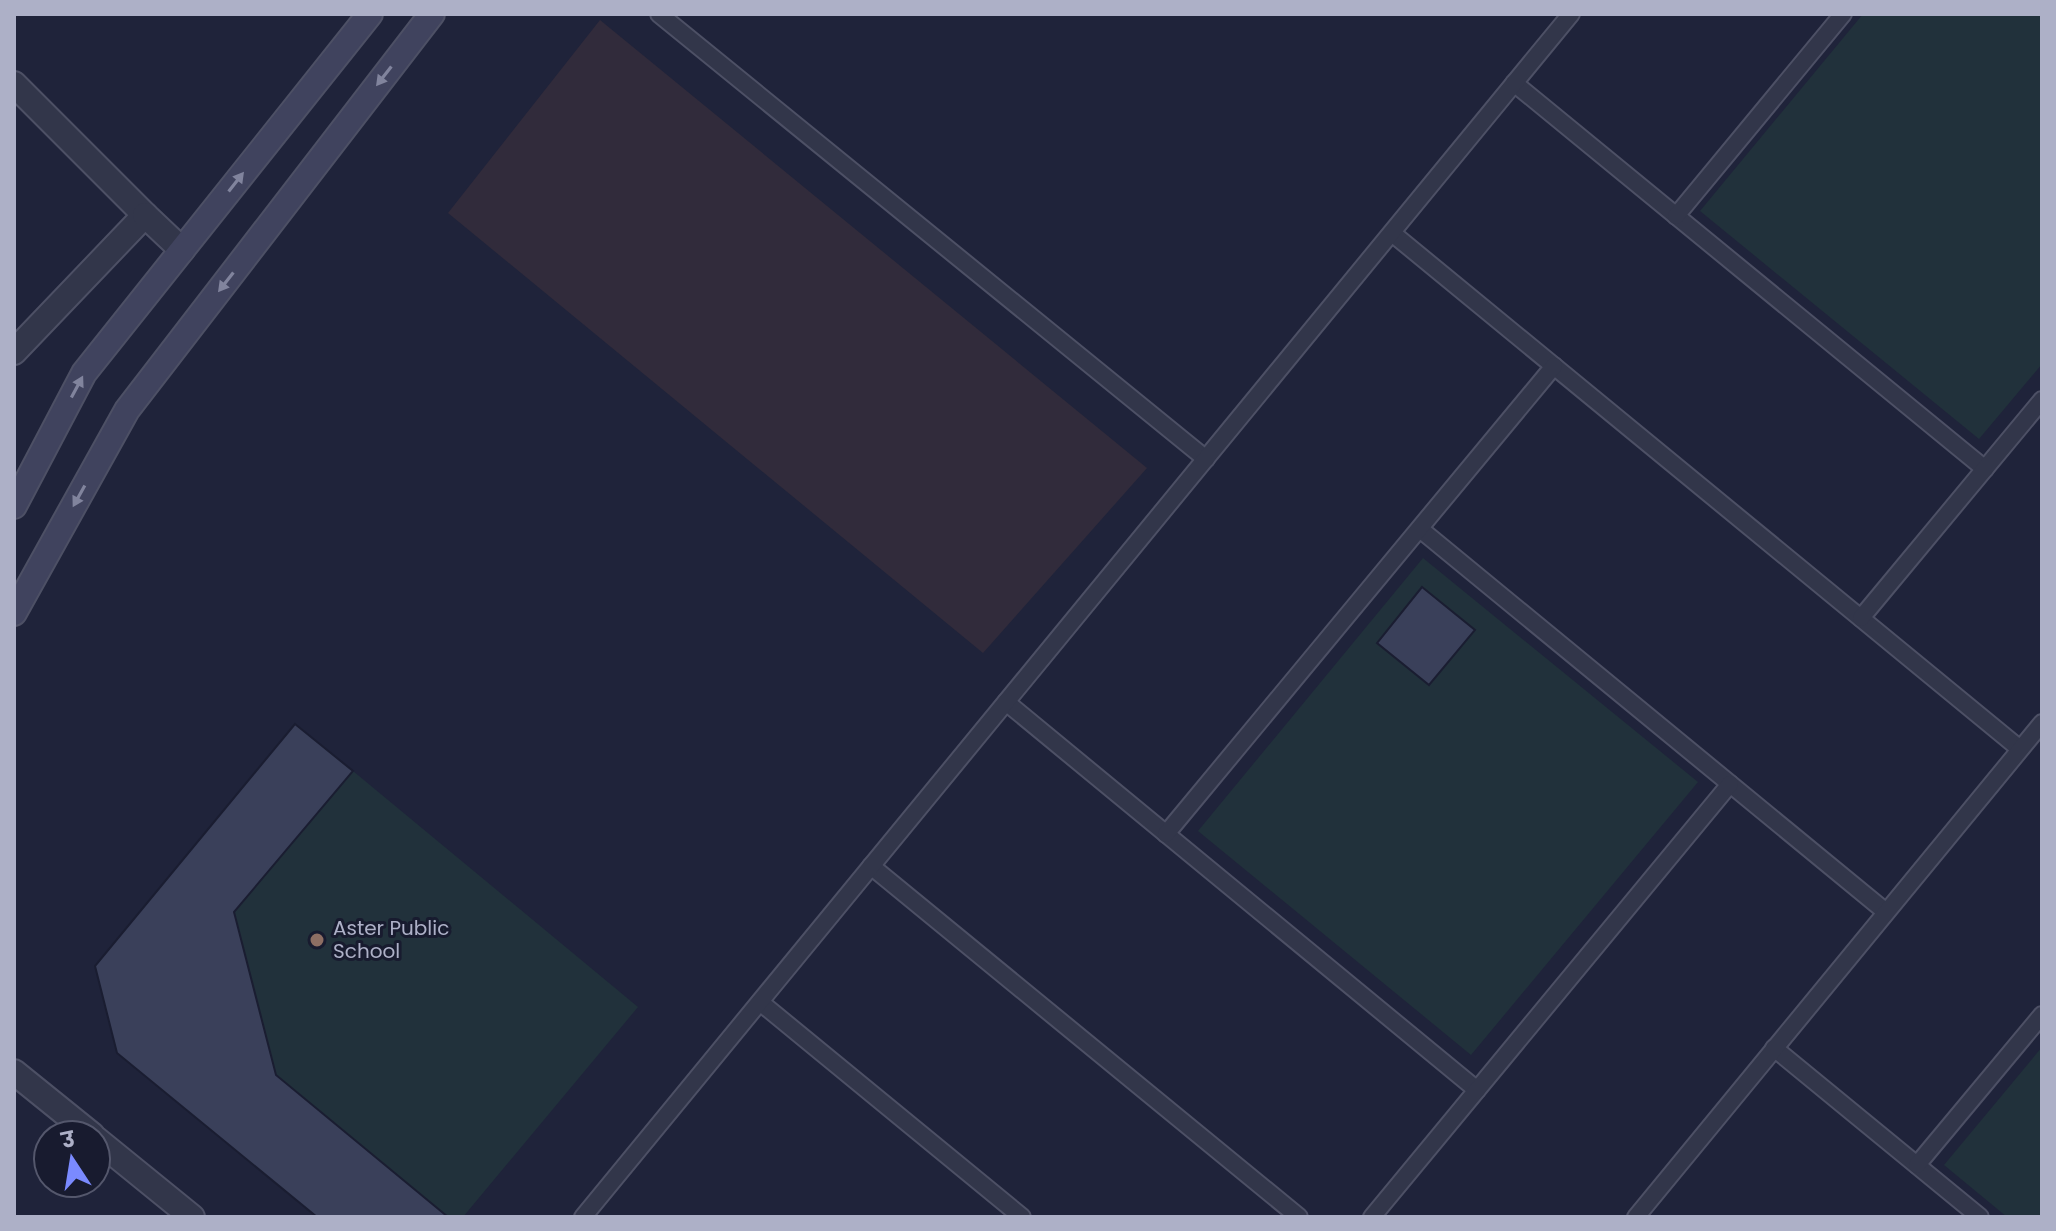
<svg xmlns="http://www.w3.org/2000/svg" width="2056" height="1231" font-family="Poppins,'Noto Sans Devanagari',sans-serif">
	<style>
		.medical { fill: #312b3b }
		.green { fill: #21313b }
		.building { fill: #3a405a; stroke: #1a1d31; stroke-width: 2 }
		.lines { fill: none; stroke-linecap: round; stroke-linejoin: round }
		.lane-casing { stroke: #4d5065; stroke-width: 20 }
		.street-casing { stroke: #4d5065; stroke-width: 28 }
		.secondary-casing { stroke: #4d5065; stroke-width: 28 }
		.lane { stroke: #32364a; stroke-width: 16 }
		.street { stroke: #32364a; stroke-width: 24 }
		.secondary { stroke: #40435e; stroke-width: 24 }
		.oneway { fill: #81849d }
		.education-dot { fill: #8d6e63; stroke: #181b2f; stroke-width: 3 }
		.labels { text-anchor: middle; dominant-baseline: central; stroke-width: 6; stroke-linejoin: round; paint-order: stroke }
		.poi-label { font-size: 20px; fill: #adb0c7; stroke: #181b2f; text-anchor: start }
	</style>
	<rect width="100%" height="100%" fill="#1f233a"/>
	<!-- medical -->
	<polygon class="medical" points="600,20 1147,468 983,653 448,213"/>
	<!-- green -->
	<g class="green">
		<polygon points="1863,14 2042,14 2042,364 1979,439 1700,211"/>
		<polygon points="1423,558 1698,782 1471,1055 1198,831"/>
		<polygon points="353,771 638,1007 463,1217 448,1217 276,1075 234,912"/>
		<polygon points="2042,1047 2042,1217 2007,1217 1944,1165"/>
	</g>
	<!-- building -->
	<g class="building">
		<polygon points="1422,587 1475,630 1429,685 1377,643"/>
		<polygon points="295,724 353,771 234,912 276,1075 448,1217 317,1217 117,1053 95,966"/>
	</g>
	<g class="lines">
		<!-- lane casing -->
		<g class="lane-casing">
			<g id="lane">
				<polyline points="659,14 1206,459"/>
				<polyline points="1514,83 1985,469"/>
				<polyline points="1676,216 1843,14"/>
				<polyline points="1392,233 2020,749"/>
				<polyline points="1420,529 1886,912"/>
				<polyline points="1861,618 2042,400"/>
				<polyline points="1006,702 1477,1090"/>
				<polyline points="1166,834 1554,366"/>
				<polyline points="871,866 1299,1217"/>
				<polyline points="760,1002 1022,1217"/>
				<polyline points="1774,1048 1980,1217"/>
				<polyline points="1917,1165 2042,1015"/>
				<polyline points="583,1217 1571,14"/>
				<polyline points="1372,1217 1730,784"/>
				<polyline points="1636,1217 2042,723"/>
			</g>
		</g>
		<!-- street casing -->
		<g class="street-casing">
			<g id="street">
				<polyline points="14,84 145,215 14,352"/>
				<polyline points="145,215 182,250"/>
				<polyline points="14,1072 92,1135"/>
				<polyline points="96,1139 192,1217"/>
			</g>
		</g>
		<!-- secondary casing -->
		<g class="secondary-casing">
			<g id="secondary">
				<polyline points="14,506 84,373 370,14"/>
				<polyline points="14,613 127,410 432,14"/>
			</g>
		</g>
		<!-- lane -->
		<use href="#lane" class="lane"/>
		<!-- street -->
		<use href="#street" class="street"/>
		<!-- secondary -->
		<use href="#secondary" class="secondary"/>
	</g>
	<!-- one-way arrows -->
	<defs><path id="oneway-solid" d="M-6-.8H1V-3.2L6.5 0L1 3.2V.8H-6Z" transform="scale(2)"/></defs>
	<g class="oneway">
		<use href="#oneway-solid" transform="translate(384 76) rotate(128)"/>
		<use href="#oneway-solid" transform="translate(236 182) rotate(-52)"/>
		<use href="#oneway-solid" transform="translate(226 282) rotate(128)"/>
		<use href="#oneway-solid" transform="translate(77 387) rotate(-62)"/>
		<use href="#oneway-solid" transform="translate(79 496) rotate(119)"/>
	</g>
	<!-- markers -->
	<circle class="education-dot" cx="317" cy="940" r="8"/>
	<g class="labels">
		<!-- poi labels -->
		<g class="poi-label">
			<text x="333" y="928">Aster Public<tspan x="333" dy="23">School</tspan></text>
		</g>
	</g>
	<!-- border -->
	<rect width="2056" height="1231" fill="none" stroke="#adb0c7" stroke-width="32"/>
	<!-- north arrow -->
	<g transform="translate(72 1159) rotate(348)"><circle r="38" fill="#181b2f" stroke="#54576c" stroke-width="2"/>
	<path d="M0-6L14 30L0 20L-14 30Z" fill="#7a8aff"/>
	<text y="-12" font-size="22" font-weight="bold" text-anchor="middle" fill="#adb0c7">उ</text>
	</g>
</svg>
